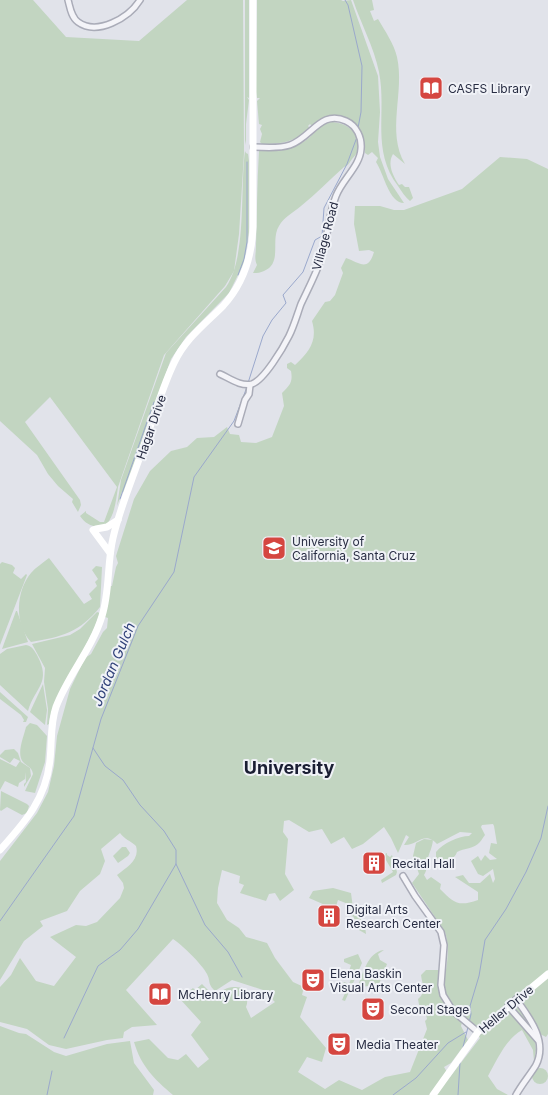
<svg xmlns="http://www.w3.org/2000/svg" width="548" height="1095" font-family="Inter,sans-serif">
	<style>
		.green { fill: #c2d5c1; fill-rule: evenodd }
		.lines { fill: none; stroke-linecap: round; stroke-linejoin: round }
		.stream { stroke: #9aa8cc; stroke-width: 1 }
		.minor-casing { stroke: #aaacb8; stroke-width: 8 }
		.minor { stroke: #f4f4f8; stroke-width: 5 }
		.secondary { stroke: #fff; stroke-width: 7 }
		.labels { text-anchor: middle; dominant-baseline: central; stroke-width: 4; stroke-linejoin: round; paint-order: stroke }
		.poi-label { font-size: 12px; fill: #282d43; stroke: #f0f2f7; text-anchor: start }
		.street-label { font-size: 12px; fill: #282d43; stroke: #f0f2f7 }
		.water-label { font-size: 14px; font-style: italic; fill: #304279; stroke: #f0f2f7 }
		.district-label { font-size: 18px; font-weight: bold; fill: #1a1e33; stroke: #f0f2f7 }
	</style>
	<rect width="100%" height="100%" fill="#e1e3ea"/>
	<!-- green -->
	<g class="green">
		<path d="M 0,0 L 33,0 L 66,37 L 139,41 L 187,0 L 243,0 L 244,153 L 239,234 L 234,271 L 225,286 L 164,355 L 118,487 C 116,500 115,515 106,525 C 95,528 87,526 80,516 L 86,511 L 86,513 L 100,522 L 104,522 L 117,487 L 50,397 L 25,422 L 80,500 L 81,505 L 78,512 L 72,502 L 73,499 L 58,486 L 48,474 L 37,455 L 0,421 Z"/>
		<polygon points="245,0 249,0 249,98 247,97 249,100 246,124 246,145 245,140"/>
		<path d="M 257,0 L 341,0 L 343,1 L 351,0 L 378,76 L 380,112 L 378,142 L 380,157 L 388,179 L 404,203 C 389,203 384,174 376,162 L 378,158 L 372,152 L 368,155 L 365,153 C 364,146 364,139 361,133 C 352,112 327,113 312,126 L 310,124 L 308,126 L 310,128 C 295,142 282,144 262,144 L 260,142 L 262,134 L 260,129 L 262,125 L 259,124 L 257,101 L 260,98 L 257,98 L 256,92 Z"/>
		<path d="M 353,0 L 372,0 L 374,10 L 370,11 L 374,21 L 378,19 C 385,31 394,44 397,57 C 405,93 386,131 405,164 L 393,154 C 387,164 393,176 399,185 L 402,184 L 405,187 L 409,187 L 413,198 L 410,201 C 405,197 402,192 398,186 C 371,150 387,113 379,72 C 374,47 361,24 353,0 Z"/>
		<path d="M 329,122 C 345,121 365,134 357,153 C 357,153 353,158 352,159 C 349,163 349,165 344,167 C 329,180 316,194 301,206 C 293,213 284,217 279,226 C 270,240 283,263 264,271 C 260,273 257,273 253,273 L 257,265 C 254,259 256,253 256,246 C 257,214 257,183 259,151 L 261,150 C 278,152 296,149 310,137 C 316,131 321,125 329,122 Z"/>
		<path d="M 245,151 L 246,153 L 248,154 L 249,161 L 249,232 L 244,263 L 229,293 L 186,337 L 171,359 L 124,492 L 122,492 L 117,506 L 121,480 L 166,353 L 226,287 C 247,257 240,188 245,151 Z"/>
		<path d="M 500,157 L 527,159 L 548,169 L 548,1034 L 546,1037 L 540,1034 L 535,1038 L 536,1050 L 534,1061 L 533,1050 L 522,1030 C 506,1039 497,1060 488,1076 L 497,1089 L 508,1095 L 173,1095 C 154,1079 141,1066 134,1042 L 149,1039 L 168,1058 L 178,1060 L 186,1054 L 198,1068 L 209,1059 L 191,1035 L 201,1022 L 180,999 L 193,988 L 195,990 L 202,984 L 214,996 C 225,989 228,985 242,988 C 246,993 249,1000 246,1007 L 251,1018 L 275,1002 L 263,990 L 232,980 L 215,991 C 207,983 211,982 207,974 C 202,964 182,945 173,939 L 126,990 L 157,1025 L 132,1027 L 124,1032 L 123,1038 L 107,1040 L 66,1049 L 49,1045 L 27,1029 L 0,1022 L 0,987 L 11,975 L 20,958 L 36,981 L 54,986 L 76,957 L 50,937 L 76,925 L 86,926 L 97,922 L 120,898 L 124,888 L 123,883 L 117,875 C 127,867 140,860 136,846 C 131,841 124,839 120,833 L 101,849 L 105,861 L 100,874 L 80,891 L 67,911 L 40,921 L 43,926 L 24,941 L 0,980 L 0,861 L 37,813 L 48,792 L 54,766 L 57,736 L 70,689 L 85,658 L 91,654 L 103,632 L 107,628 L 108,618 L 105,617 L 110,586 L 112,586 L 116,567 L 118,563 L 116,556 L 134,499 L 150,471 L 171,451 L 187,447 L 197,438 L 214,437 L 227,427 L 230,434 L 239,435 L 241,442 L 256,443 L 272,437 L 284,406 L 282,393 C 290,385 293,382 291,371 L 287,368 L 287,364 L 291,362 L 295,365 C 309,352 318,341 312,321 L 325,302 L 330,301 L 335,295 L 343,273 L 341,268 L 346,258 C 360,263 368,272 374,252 L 369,250 L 359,251 L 354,224 L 355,206 L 380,206 L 394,210 L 404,210 L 462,189 ZM 289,820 L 309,832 L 322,829 L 331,844 L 344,837 L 352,849 L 363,844 L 384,827 L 391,838 L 398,853 L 406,835 L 409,837 L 404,845 C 417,846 424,830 437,844 L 460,832 L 472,833 L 469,836 C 459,836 443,843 436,852 L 436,857 L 440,862 C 446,862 455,859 457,852 C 464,848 474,849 480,842 C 482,840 483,837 485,835 L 481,827 L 482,825 L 493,824 L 494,826 L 497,844 L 491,843 L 489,853 L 497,859 L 490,860 L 485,855 L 481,861 L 478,856 L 471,861 L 478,874 L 483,876 L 493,869 L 495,879 L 493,883 L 490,874 L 480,883 L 469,883 L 463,875 L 455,877 L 478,892 L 478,900 C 458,907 454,903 440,889 L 441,884 L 431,877 L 427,880 L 424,875 C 428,869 426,864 428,858 C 430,851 432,848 433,840 L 424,839 L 416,843 L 413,856 L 419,874 L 412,883 L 445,932 C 449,945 448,957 446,970 L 426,970 L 421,975 C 422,984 427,992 418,999 L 420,1010 L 425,1010 L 427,1019 L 425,1021 L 427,1029 L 410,1072 L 385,1077 L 362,1090 L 339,1080 L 325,1089 L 298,1072 L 307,1057 L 322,1062 L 326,1048 L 300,1017 L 307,997 L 302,995 L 304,987 L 293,982 L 275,958 L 267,943 L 246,937 L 239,928 L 227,920 L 217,903 L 218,888 L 222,870 L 240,876 L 239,883 L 244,885 L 240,893 L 266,901 L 269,894 L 275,893 L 280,901 L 294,890 L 285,874 L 288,839 L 283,832 L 284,821 ZM 463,1019 L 480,1038 L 450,1077 L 444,1067 L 451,1063 L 468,1040 L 461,1026 Z"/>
		<path d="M 49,558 L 84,604 L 92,599 L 89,594 L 97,586 L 95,582 L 98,579 L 92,570 L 96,566 L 102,567 L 100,607 C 80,632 62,637 31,642 C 14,624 16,591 31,573 C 36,567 43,563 49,558 Z"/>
		<polygon points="2,562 12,565 15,568 13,573 21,579 26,574 27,575 0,645 0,564"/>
		<polygon points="17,611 28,642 2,649 16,611"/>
		<polygon points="97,612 100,613 94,629 50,716 49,724 47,725 48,709 44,682 45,668 32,644 70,635 80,629"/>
		<path d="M 26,645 C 32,646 34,650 37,655 C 52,683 35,687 28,711 L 0,685 L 0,654 L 7,649 Z"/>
		<polygon points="43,684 47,710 45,725 30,712"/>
		<polygon points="0,692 28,717 26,722 23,722 24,720 21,715 0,699"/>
		<path d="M 30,723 L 37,725 L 47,736 L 45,762 L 35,793 L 25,791 L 33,774 C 32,767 28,767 23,762 C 16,754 24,736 26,727 Z"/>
		<polygon points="14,749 18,753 21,762 30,768 31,776 24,787 24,784 26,782 25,772 25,779 19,783 18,787 5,781 0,790 0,759 16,767 20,761 14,758 10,763 0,757 0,755 5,750"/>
		<polygon points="1,791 27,804 29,806 27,813 22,815 7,807 1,811 0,810"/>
		<polygon points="122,847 126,847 130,853 128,856 118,863 113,856"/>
		<polygon points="387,853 387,855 390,857 392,855 397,872 396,875 382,883 381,880 393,872 383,855"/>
		<polygon points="333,888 351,893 353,908 347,906 348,904 338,900 336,906 333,906 332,908 309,898 313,891"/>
		<polygon points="347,908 362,914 361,919 365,926 366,934 350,925 354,917 345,913"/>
		<path d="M 384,950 L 378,954 L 380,960 L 387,964 L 379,984 L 357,988 C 363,975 367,952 384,950 Z"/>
		<polygon points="358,954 362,963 345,1001 342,1000 346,991 341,988 344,982 349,984 353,974 349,971 351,965 344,962 344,959"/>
		<polygon points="0,1026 19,1033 26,1034 54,1052 66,1056 107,1044 130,1041 134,1063 154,1090 153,1095 0,1095"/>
		<circle cx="540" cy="1076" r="8"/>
	</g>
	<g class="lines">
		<!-- stream -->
		<g class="stream">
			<polyline points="345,0 348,5 362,66 361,112 358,128"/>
			<polyline points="238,275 244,259 247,242 247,162"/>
			<polyline points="248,383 263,336 272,320 286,303 283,295 303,272 315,240 322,236 324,208 347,164 357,137"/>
			<polyline points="120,499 154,402"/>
			<polyline points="176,864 205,925 228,952 242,977"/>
			<polyline points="0,921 74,816 101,719 138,626 174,572 194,477 234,421 247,387"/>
			<polyline points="469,1023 471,1014 470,1006 479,976 485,940 506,909 526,872 541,838 548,806"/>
			<polyline points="64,1038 98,966 120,950 138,929 176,864 176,850 164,831 140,805 123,780 105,766 93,748"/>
			<polyline points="463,1047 468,1027"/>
			<polyline points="47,1095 52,1071"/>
			<polyline points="393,1095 416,1078 448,1043 466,1032"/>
			<polyline points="458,1095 460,1063"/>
		</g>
		<!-- minor casing -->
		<g class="minor-casing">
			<g id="minor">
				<path d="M 68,0 C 70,7 71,17 78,22 C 97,36 129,18 140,0"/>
				<path d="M 220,374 C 229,378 241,387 252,384 C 264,380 283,348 289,336 C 294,326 297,315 301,304 C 308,289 316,274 321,259 C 328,238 328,216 336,196 C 342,180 360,166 361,149 C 362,138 357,126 346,121 C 321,109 311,138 290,145 C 278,149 265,147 253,147"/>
				<polyline points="238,424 245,400 249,394 250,385"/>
				<polyline points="403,876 415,896 441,932 444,945 441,985 443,995 453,1011 478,1032"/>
				<polyline points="508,1006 538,1040"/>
				<path d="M 516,1095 C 522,1084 530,1075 536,1065 C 548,1041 529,1017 516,999"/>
			</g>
		</g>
		<!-- minor -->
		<use href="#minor" class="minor"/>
		<!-- secondary -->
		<g class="secondary">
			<polyline points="96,529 107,527 118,520"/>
			<polyline points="93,530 110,553"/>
			<path d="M 0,850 C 25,822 46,799 50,760 C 52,742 50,724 56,707 C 68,675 92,649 102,616 C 110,591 107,563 113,538 C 120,507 133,478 143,448 C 153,420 161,390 174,363 C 185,339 205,324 223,306 C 243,284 252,256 253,227 L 253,0"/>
			<polyline points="433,1095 478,1032 548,974"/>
		</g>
	</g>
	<!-- icons -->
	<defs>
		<g id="library-square" transform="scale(1.25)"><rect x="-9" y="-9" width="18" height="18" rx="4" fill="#d54640" stroke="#f0f2f7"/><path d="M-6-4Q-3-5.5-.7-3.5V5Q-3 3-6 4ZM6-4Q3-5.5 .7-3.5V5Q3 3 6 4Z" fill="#fff"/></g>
		<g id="university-square" transform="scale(1.25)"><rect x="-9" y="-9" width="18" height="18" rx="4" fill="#d54640" stroke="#f0f2f7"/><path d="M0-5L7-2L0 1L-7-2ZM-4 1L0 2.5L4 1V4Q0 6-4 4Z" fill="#fff"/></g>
		<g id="building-square" transform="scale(1.25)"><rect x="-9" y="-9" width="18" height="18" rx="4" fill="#d54640" stroke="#f0f2f7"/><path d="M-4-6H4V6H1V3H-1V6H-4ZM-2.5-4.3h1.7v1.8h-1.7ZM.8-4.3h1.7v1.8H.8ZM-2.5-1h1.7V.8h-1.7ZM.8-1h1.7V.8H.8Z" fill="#fff"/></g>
		<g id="theatre-square" transform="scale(1.25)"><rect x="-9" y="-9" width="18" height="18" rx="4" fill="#d54640" stroke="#f0f2f7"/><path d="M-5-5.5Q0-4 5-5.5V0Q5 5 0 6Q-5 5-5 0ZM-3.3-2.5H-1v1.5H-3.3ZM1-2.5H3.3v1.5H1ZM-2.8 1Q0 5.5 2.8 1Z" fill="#fff"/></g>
	</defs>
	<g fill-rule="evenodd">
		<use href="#library-square" x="431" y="88"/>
		<use href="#university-square" x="274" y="548"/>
		<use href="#building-square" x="374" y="863"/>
		<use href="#building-square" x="329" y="916"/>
		<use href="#theatre-square" x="313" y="980"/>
		<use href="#library-square" x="160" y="994"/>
		<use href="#theatre-square" x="373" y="1009"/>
		<use href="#theatre-square" x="339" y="1044"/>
	</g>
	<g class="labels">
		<!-- poi labels -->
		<g class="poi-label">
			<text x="448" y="88">CASFS Library</text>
			<text x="292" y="541">University of<tspan x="292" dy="14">California, Santa Cruz</tspan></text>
			<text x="392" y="863">Recital Hall</text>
			<text x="346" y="909">Digital Arts<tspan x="346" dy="14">Research Center</tspan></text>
			<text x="330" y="973">Elena Baskin<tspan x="330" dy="14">Visual Arts Center</tspan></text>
			<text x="178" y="994">McHenry Library</text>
			<text x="390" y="1009">Second Stage</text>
			<text x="356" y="1044">Media Theater</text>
		</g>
		<!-- street labels -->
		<g class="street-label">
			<text transform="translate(325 236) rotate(-75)">Village Road</text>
			<text transform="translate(151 427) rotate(-71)">Hagar Drive</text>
			<text transform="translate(506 1009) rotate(-40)">Heller Drive</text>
		</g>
		<!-- water labels -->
		<g class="water-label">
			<text transform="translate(113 664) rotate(-67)">Jordan Gulch</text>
		</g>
		<!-- district labels -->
		<g class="district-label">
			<text x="289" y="767">University</text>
		</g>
	</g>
</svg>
